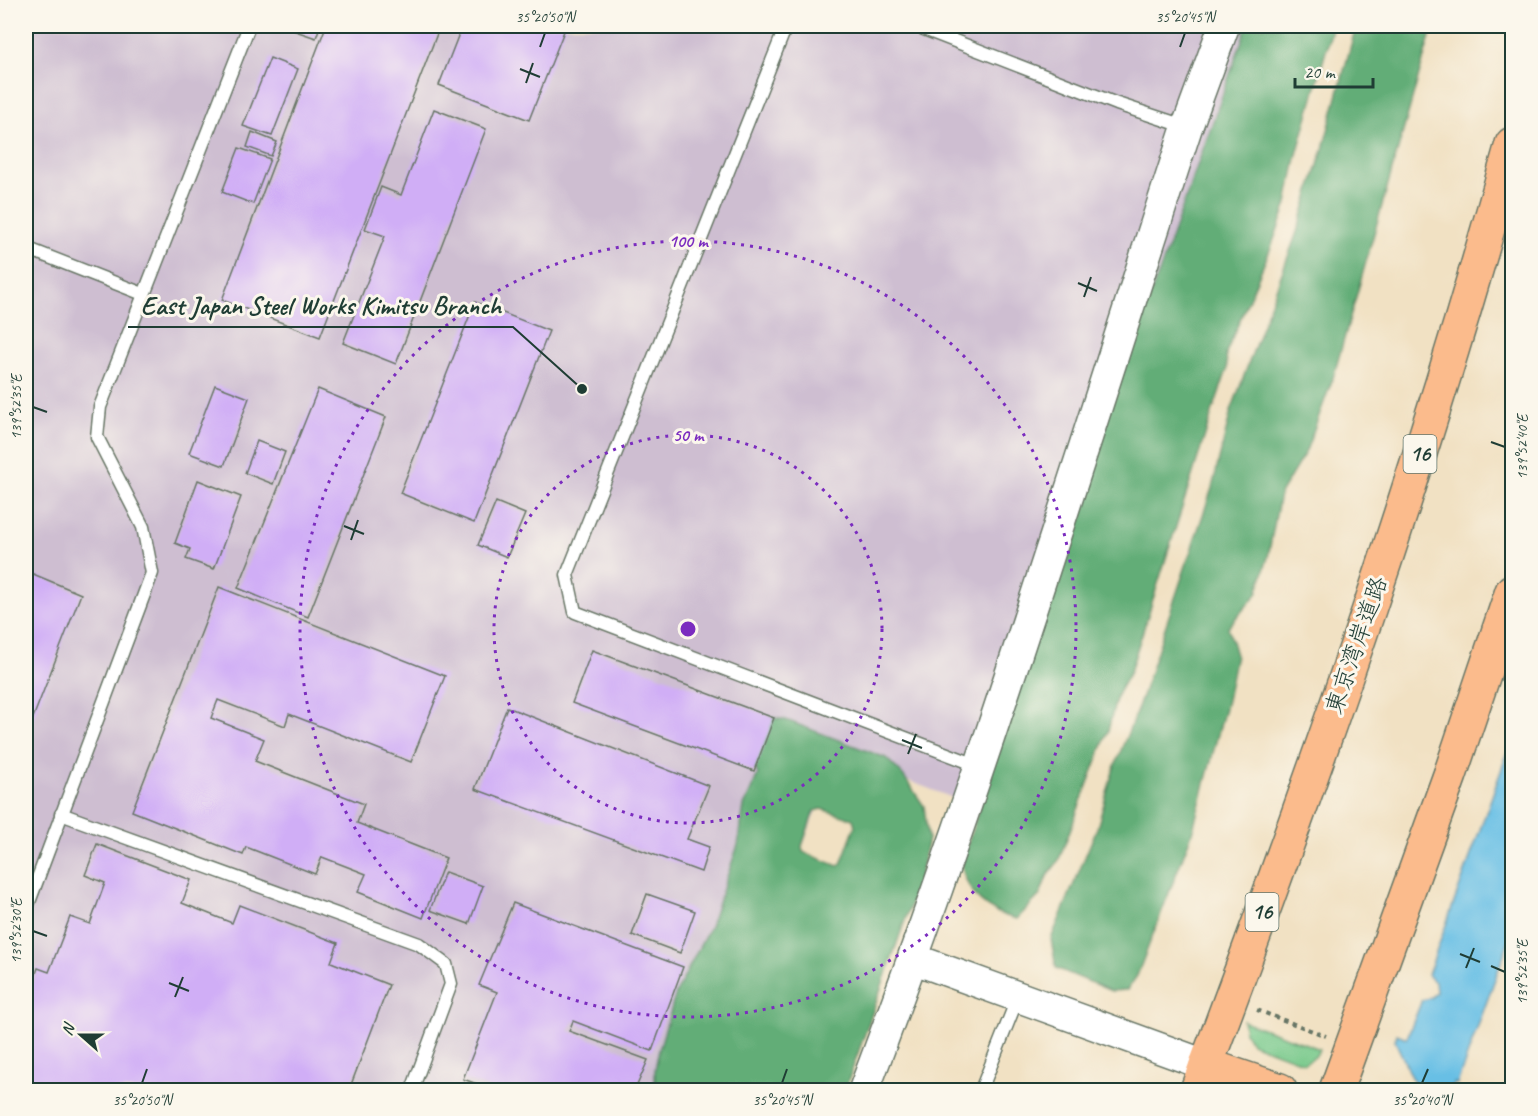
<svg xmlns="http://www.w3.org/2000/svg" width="1538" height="1116" font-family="Caveat,'Klee One',sans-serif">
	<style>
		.industrial { fill: #cebed1 }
		.green { fill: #78c98b; stroke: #4c8360; stroke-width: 1.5 }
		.forest { fill: #62ad77; stroke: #407556; stroke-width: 1.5; fill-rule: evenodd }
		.water { fill: #68bfe5; stroke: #447e8c; stroke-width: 1.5 }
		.building { fill: #d0aef6 }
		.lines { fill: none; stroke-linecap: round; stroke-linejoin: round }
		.service-casing { stroke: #687666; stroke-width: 15 }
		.tertiary-casing { stroke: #687666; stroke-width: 33 }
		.primary-casing { stroke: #687666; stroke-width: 36 }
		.trunk-casing { stroke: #687666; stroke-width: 36 }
		.path { stroke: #687666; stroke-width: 4; stroke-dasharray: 4.5 4.5; stroke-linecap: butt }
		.service { stroke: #fff; stroke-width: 12 }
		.tertiary { stroke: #fff; stroke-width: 30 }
		.primary { stroke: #fbbb8c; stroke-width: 33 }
		.trunk { stroke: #fbbb8c; stroke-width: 33 }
		.ticks { fill: none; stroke: #1f3d34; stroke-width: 2 }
		.ring { fill: none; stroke: #7b2cbf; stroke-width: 3; stroke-dasharray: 3 6 }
		.labels { text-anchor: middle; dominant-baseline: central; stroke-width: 6; stroke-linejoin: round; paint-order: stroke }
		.shield { fill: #fbf7ec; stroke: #61756b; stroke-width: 1.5 }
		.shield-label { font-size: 22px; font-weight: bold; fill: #1f3d34 }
		.street-label { font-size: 24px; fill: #1f3d34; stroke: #fbf7ec }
		.centre { fill: #7b2cbf; stroke: #fbf7ec; stroke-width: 3 }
		.ring-label { font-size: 18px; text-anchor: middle; font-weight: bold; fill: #7b2cbf; stroke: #fbf7ec; stroke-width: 6; stroke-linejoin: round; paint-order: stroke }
		.leader { fill: none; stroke: #1f3d34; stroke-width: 2 }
		.callout-dot { fill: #1f3d34; stroke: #fbf7ec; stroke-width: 2 }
		.callout-label { font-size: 26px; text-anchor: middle; font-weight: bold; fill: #1f3d34; stroke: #fbf7ec; stroke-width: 6; stroke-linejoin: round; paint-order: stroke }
		.neatline { fill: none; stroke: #1f3d34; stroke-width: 2 }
		.ticks-label { font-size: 15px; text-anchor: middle; fill: #1f3d34 }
	</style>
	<rect width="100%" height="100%" fill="#fbf7ec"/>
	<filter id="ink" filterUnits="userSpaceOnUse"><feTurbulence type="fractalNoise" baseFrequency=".0167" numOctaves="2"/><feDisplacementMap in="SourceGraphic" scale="12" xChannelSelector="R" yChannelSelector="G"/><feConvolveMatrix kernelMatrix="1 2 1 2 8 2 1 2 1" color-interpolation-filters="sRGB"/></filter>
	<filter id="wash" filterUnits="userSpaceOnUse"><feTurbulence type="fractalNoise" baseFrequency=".008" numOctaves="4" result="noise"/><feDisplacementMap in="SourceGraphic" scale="24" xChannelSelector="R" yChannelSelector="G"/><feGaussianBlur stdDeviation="1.35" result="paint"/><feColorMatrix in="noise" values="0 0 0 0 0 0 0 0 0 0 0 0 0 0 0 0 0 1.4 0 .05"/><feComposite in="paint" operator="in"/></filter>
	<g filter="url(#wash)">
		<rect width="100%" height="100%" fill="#f1e1c3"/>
		<!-- industrial -->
		<polygon class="industrial" points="26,26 1264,26 994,814 837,753 713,1090 26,1090"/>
		<!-- green -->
		<polygon class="green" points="1243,1021 1320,1049 1315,1057 1304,1063 1251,1043 1245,1032"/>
		<!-- forest -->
		<g class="forest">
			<path d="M 1247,26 L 1333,26 L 1296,158 L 1287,204 L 1272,245 L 1226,353 L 1227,370 L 1213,410 L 1130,672 L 1117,695 L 1108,731 L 1058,862 L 1047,876 L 1040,895 L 1017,919 C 986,912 968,896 961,864 L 1129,346 L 1159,273 Z"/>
			<polygon points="1356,26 1433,26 1333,378 1306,451 1280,494 1268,557 1257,594 1228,627 1236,655 1227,700 1192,833 1137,976 1127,990 1111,991 1056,968 1051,939 1097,828 1114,768 1139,705 1212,488 1231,411 1297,232 1323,149"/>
			<path d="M 769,717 L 786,720 L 886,758 L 903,775 L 924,806 L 928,839 L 919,881 L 845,1090 L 655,1090 L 655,1070 L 658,1053 L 676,993 L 710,926 L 738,845 L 744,806 L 758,774 L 751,762 ZM 821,809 L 853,819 L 855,826 L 841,864 L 838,866 L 803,852 L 802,846 L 814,811 Z"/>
		</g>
		<!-- water -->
		<polygon class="water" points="1512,740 1512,932 1457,1084 1454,1083 1452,1090 1418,1090 1395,1041 1397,1034 1407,1038 1422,1000 1431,998 1436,992 1435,982 1428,975"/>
		<g id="blocks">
			<!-- building -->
			<g class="building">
				<polygon points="281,26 320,26 316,38"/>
				<polygon points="326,26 440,26 320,337 222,300"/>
				<polygon points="462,26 566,26 529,120 439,85"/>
				<polygon points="270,58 298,69 272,136 243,126"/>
				<polygon points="434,109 486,129 396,364 343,343 385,236 365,229 381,187 401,195"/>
				<polygon points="252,132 277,142 271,156 247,147"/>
				<polygon points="239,148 270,159 253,204 222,192"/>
				<polygon points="475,302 549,331 474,523 400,493"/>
				<polygon points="215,385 249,398 224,466 189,453"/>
				<polygon points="318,389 386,417 308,617 238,588"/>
				<polygon points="257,441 285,452 273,484 245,473"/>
				<polygon points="198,480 241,497 214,569 186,559 190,549 175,543"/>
				<polygon points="496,502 525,514 507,557 478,545"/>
				<polygon points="26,571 81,594 26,736"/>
				<polygon points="219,587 445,676 411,762 289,714 285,726 218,700 211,718 264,739 255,761 364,804 357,823 446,858 423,918 358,892 366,874 322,857 315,874 246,847 243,855 132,811"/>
				<polygon points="592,650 774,718 754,771 572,703"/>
				<polygon points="507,707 709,786 687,839 709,847 701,872 475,789"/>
				<polygon points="97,844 191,880 182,903 232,923 239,905 338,943 331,962 389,985 349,1090 26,1090 26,1000 38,968 49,972 70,917 90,924 105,883 85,875"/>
				<polygon points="445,872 483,886 469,924 430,910"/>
				<polygon points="647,894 695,911 680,953 632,935"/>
				<polygon points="513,903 683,967 652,1051 573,1021 569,1031 648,1060 635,1090 494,1090 463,1079 497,992 479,985"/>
			</g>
		</g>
	</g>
	<g filter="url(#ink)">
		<use href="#blocks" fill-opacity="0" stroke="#687666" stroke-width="1.5"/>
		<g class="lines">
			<!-- service casing -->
			<g class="service-casing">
				<g id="service">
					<polyline points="786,26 567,575 575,612 979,766"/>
					<polyline points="916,26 1117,104 1187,127"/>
					<polyline points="26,248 143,294"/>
					<polyline points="61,814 419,944 446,964 451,984 412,1090"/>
					<polyline points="26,910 152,573 143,527 97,437 100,407 249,26"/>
					<polyline points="981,1090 1018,997"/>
				</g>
			</g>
			<!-- tertiary casing -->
			<g class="tertiary-casing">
				<g id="tertiary">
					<polyline points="914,959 1206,1065"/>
					<path d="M 864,1090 C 984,774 1082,449 1187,127 L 1224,26"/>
				</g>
			</g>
			<!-- primary casing -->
			<g class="primary-casing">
				<polyline id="primary" points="1197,1090 1206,1065"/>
			</g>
			<!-- trunk casing -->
			<g class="trunk-casing">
				<g id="trunk">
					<path d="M 1280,1090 L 1206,1065 C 1320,762 1426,456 1512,144"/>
					<polyline points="1336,1090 1450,775 1512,591"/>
				</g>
			</g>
			<!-- path -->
			<polyline class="path" points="1257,1010 1326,1036"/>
			<!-- service -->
			<use href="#service" class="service"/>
			<!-- tertiary -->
			<use href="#tertiary" class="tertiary"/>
			<!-- primary -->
			<use href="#primary" class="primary"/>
			<!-- trunk -->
			<use href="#trunk" class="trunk"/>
		</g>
	</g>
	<!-- ticks -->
	<path class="ticks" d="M 540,47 L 545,33M 1180,47 L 1185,33M 520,69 L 540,77M 526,83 L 533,63M 1078,283 L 1097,291M 1084,297 L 1091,277M 33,407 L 47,412M 1491,442 L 1505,447M 344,526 L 364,534M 351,540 L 358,520M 902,740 L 922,748M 908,754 L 916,734M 33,931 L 47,936M 1460,954 L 1480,962M 1491,966 L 1505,972M 1466,968 L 1474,948M 169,983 L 189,991M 175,997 L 183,977M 142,1083 L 147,1069M 782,1083 L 787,1069M 1422,1083 L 1428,1069"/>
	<!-- distance rings -->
	<g class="ring">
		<circle cx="688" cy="629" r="194"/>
		<circle cx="688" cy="629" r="388"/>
	</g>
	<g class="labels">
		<!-- shield labels -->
		<g class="shield">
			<rect x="1403.5" y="435" width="33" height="38" rx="4.5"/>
			<rect x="1245.5" y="893" width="33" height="38" rx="4.5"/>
		</g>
		<g class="shield-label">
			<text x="1420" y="454">16</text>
			<text x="1262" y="912">16</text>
		</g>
		<!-- street labels -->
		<g class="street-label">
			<text transform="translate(1356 645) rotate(-71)">東京湾岸道路</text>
		</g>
	</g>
	<circle cx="688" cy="629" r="9" class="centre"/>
	<g class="ring-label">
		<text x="688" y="247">100 m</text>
		<text x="688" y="441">50 m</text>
	</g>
	<!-- callouts -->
	<path class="leader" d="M582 389L513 327H128"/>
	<circle class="callout-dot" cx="582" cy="389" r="6"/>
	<g class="callout-label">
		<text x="321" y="314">East Japan Steel Works Kimitsu Branch</text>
	</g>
	<!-- margin -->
	<rect width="1538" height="1116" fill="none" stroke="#fbf7ec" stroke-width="66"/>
	<!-- north arrow -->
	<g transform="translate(81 1035) rotate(291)" stroke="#fbf7ec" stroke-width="4.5" paint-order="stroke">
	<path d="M0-4.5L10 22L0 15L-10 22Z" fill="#1f3d34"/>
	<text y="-9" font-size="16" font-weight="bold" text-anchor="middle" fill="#1f3d34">N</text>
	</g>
	<!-- scale -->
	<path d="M1295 78v9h78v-9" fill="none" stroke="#1f3d34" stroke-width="3"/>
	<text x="1304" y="78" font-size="18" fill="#1f3d34" stroke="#fbf7ec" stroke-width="4.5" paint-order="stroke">20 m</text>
	<rect x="33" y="33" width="1472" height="1050" class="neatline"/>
	<g class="ticks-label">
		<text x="545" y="22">35°20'50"N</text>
		<text x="1185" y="22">35°20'45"N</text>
		<text transform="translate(16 407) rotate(-90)" y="5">139°52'35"E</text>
		<text transform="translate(1522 447) rotate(-90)" y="5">139°52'40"E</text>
		<text transform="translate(16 931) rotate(-90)" y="5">139°52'30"E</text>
		<text transform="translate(1522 972) rotate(-90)" y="5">139°52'35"E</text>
		<text x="142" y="1105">35°20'50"N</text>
		<text x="782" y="1105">35°20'45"N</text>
		<text x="1422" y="1105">35°20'40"N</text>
	</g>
</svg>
